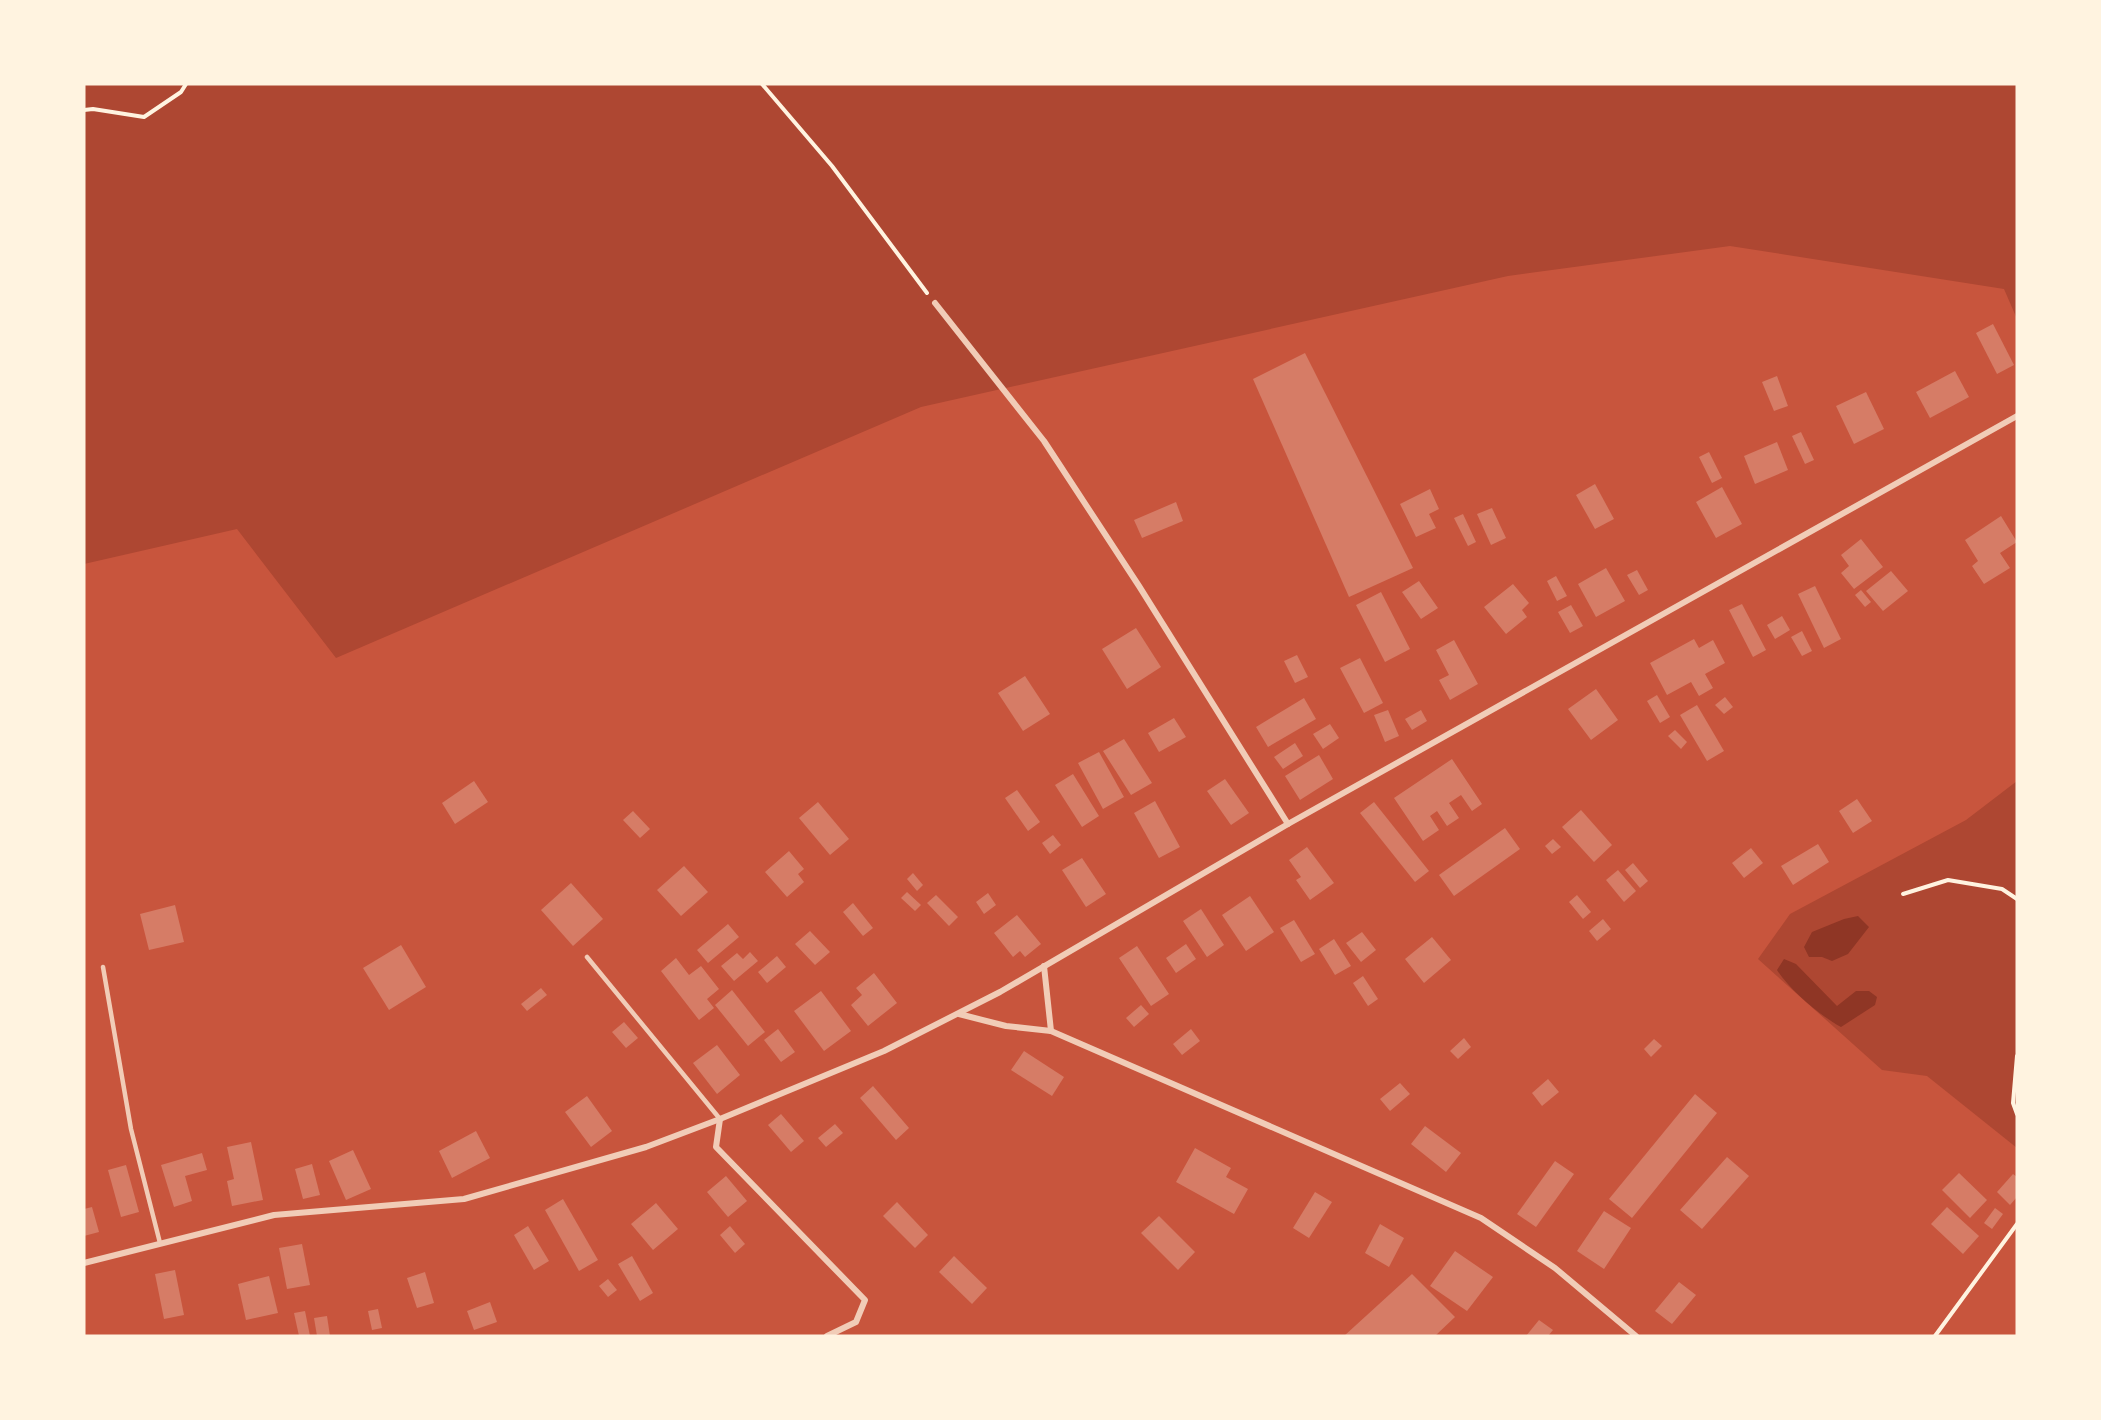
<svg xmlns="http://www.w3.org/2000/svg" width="2101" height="1420" font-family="'Source Sans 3',sans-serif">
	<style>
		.green { fill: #ae4732 }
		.water { fill: #8f3625 }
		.building { fill: #d67c66 }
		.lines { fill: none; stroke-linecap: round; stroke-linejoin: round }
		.path { stroke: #fff3e0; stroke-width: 4 }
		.service { stroke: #f1ccb7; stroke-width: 4.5 }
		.minor { stroke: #f1ccb7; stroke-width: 6 }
	</style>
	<rect width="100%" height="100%" fill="#c8553d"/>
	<!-- green -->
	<g class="green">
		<polygon points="84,84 2016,84 2017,319 2004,289 1730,246 1508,276 921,407 336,658 237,529 84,564"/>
		<polygon points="2017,781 2017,1148 1927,1076 1882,1070 1758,959 1790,914 1966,820"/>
	</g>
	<!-- water -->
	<g class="water">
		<polygon points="1858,916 1869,927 1848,954 1832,961 1822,957 1809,957 1804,947 1812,932 1844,919"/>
		<path d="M 1784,959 L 1796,964 L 1837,1006 L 1856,991 L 1869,991 L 1877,997 L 1875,1005 L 1841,1027 C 1819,1015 1790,990 1777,970 Z"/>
	</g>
	<!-- building -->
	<g class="building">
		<polygon points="1993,324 2014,365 1997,374 1976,333"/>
		<polygon points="1305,353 1413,568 1349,597 1253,379"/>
		<polygon points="1955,371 1969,397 1930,418 1916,392"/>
		<polygon points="1777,376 1788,406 1774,411 1762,382"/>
		<polygon points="1866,392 1884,429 1854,444 1836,406"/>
		<polygon points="1801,432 1814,460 1805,464 1792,436"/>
		<polygon points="1777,442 1788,470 1755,484 1744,456"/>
		<polygon points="1709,452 1722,478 1712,483 1699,457"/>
		<polygon points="1595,484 1614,519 1595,529 1576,495"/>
		<polygon points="1722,487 1742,524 1716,538 1696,502"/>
		<polygon points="1430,489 1439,509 1429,514 1436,528 1416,537 1400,504"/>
		<polygon points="1176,502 1183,521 1142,538 1134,520"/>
		<polygon points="1492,508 1506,538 1491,545 1477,514"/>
		<polygon points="1463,514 1476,542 1468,546 1454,518"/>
		<polygon points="2001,516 2017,542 2000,553 2010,568 1984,584 1972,566 1978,561 1965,540"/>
		<polygon points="1861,539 1883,567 1854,589 1841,573 1849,566 1841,555"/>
		<polygon points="1606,568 1625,601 1596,617 1578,584"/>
		<polygon points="1637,570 1648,590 1639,595 1627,575"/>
		<polygon points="1891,571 1908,591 1883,611 1866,591"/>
		<polygon points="1556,576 1567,596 1557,601 1547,581"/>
		<polygon points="1419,581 1438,608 1421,619 1402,592"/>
		<polygon points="1513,584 1529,603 1522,610 1527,617 1506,634 1484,607"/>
		<polygon points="1815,586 1841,639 1824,648 1798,594"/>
		<polygon points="1861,590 1871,602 1865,607 1855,595"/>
		<polygon points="1381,592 1410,649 1385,662 1356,605"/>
		<polygon points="1742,604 1766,650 1753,657 1729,610"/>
		<polygon points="1571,605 1583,626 1570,633 1558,612"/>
		<polygon points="1782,616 1790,630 1775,639 1767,625"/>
		<polygon points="1136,628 1161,667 1127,689 1102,649"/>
		<polygon points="1802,631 1812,651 1802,656 1791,637"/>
		<polygon points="1694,639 1699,648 1713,640 1725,663 1705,674 1713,688 1699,696 1691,682 1667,695 1650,663"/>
		<polygon points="1454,640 1478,684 1450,700 1439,680 1449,675 1436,650"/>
		<polygon points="1297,655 1308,677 1295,683 1284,661"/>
		<polygon points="1360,658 1383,703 1364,713 1340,668"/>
		<polygon points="1025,676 1050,714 1023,731 998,693"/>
		<polygon points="1596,689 1618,720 1591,740 1568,709"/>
		<polygon points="1657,695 1670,717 1660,723 1647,701"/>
		<polygon points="1725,697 1733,707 1724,714 1715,705"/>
		<polygon points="1304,698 1316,719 1268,747 1256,727"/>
		<polygon points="1697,705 1724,751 1707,761 1680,715"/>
		<polygon points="1388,710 1399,736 1385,742 1374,715"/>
		<polygon points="1421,710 1427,721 1412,730 1405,719"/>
		<polygon points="1174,718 1186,737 1159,752 1148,733"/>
		<polygon points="1330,724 1339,738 1323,749 1313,734"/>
		<polygon points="1675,730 1687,742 1681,749 1668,736"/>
		<polygon points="1124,739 1152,783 1131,795 1103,751"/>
		<polygon points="1295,743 1303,756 1283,769 1274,757"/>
		<polygon points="1099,752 1124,797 1103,809 1078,763"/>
		<polygon points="1319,755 1333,779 1300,800 1285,776"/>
		<polygon points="1452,759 1482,804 1472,811 1461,795 1449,803 1459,818 1447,826 1437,811 1430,816 1439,830 1423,841 1394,798"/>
		<polygon points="1073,774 1099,816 1082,827 1055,785"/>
		<polygon points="1225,779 1249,813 1231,825 1207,791"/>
		<polygon points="474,781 488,802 455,824 442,803"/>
		<polygon points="1017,790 1040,822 1028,831 1005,798"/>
		<polygon points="1857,799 1872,821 1853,833 1839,811"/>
		<polygon points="1155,801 1180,847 1159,858 1134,813"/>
		<polygon points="818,802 849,839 830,855 799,818"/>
		<polygon points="1374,802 1429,871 1415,882 1360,813"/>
		<polygon points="1581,810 1612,845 1594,862 1562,827"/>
		<polygon points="633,811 650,829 640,838 623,820"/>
		<polygon points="1505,828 1520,849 1454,896 1439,875"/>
		<polygon points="1053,835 1061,845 1050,854 1042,843"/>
		<polygon points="1553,839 1561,847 1552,854 1545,846"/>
		<polygon points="1818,844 1829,862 1793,885 1781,866"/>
		<polygon points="1307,847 1334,883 1310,900 1296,880 1301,877 1289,860"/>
		<polygon points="1751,848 1763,863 1744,878 1732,863"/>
		<polygon points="789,851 804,869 798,874 804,882 787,897 765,872"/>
		<polygon points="1082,858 1106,894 1086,907 1062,870"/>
		<polygon points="1633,863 1648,881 1640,888 1625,870"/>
		<polygon points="684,866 708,892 681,916 657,890"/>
		<polygon points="1618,870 1636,891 1624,902 1606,880"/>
		<polygon points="913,873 923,885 917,891 907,879"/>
		<polygon points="571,883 603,919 573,946 541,910"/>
		<polygon points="907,892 921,905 915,911 901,898"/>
		<polygon points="988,893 996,905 984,914 976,902"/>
		<polygon points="936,895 958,917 949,926 927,903"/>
		<polygon points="1577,895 1591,912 1583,919 1569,902"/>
		<polygon points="1250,896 1274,932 1246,951 1222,915"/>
		<polygon points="853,903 873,928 863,936 843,912"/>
		<polygon points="175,905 184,942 149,950 140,914"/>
		<polygon points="1201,909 1224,945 1207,957 1183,921"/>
		<polygon points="1017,915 1041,944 1025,957 1020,951 1013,957 994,933"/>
		<polygon points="1603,919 1611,929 1597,941 1589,931"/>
		<polygon points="1294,920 1315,954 1301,962 1280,928"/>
		<polygon points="728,924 739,937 708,963 697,950"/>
		<polygon points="810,931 830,952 815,965 795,944"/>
		<polygon points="1362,932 1376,950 1361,962 1346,943"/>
		<polygon points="1432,937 1451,960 1424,983 1405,959"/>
		<polygon points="1334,939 1351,966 1335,975 1319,949"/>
		<polygon points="1186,944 1196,959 1176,973 1166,958"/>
		<polygon points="401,945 426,987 389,1010 363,968"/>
		<polygon points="1137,946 1169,994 1151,1006 1119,958"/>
		<polygon points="750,952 758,961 734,981 721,966 737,953 743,959"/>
		<polygon points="777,956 786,967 767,983 758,972"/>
		<polygon points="676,958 689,975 701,966 719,989 707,999 714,1008 699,1020 661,971"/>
		<polygon points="874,973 897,1003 868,1026 851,1005 862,995 856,988"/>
		<polygon points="1363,976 1378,999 1368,1006 1353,983"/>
		<polygon points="541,988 547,995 527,1011 521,1004"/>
		<polygon points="732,990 765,1032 748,1046 715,1005"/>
		<polygon points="821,991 851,1031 824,1051 794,1011"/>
		<polygon points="1141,1005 1149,1014 1134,1027 1126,1018"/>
		<polygon points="624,1022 638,1038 626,1048 612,1032"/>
		<polygon points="778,1029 795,1052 781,1062 764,1040"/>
		<polygon points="1191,1029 1200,1041 1182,1055 1173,1044"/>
		<polygon points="1464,1038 1471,1047 1458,1059 1450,1051"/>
		<polygon points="1654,1039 1662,1046 1651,1057 1644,1049"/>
		<polygon points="717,1045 740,1075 717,1094 693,1063"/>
		<polygon points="1024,1051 1064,1077 1052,1096 1011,1070"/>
		<polygon points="1548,1079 1559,1092 1542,1106 1532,1093"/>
		<polygon points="1400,1083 1410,1094 1390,1111 1380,1099"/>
		<polygon points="873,1086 909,1128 896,1140 860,1098"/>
		<polygon points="1695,1094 1717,1113 1632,1218 1609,1199"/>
		<polygon points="587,1096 612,1131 591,1147 565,1112"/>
		<polygon points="781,1114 804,1141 791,1152 768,1125"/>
		<polygon points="835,1124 843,1133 826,1147 818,1138"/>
		<polygon points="1425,1126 1461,1153 1446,1172 1411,1144"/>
		<polygon points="476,1131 490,1158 452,1178 439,1151"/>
		<polygon points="251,1142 263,1200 232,1206 227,1181 234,1179 227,1147"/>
		<polygon points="1195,1148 1231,1168 1226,1177 1248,1189 1234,1214 1176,1182"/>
		<polygon points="353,1150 371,1189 346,1200 329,1161"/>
		<polygon points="202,1153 207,1170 185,1176 192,1201 174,1207 161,1165"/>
		<polygon points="1727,1157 1749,1176 1702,1229 1680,1210"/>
		<polygon points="1555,1161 1574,1174 1536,1227 1517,1214"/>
		<polygon points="312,1164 320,1195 303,1199 295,1169"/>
		<polygon points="126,1165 139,1212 121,1217 108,1170"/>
		<polygon points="1959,1173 1987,1200 1970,1218 1942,1190"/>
		<polygon points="2013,1174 2017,1177 2017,1197 2010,1205 1997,1192"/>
		<polygon points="726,1176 747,1201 728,1217 707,1192"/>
		<polygon points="1315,1192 1332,1202 1309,1238 1293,1228"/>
		<polygon points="563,1199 598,1260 579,1271 545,1210"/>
		<polygon points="897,1202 928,1235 915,1248 883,1216"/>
		<polygon points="656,1203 678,1229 653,1250 631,1224"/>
		<polygon points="92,1207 99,1232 84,1236 84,1209"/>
		<polygon points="1947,1207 1979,1236 1963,1254 1931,1224"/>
		<polygon points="1995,1208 2003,1214 1992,1229 1984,1223"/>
		<polygon points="1604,1211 1631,1228 1604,1269 1577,1251"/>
		<polygon points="1159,1216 1195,1252 1178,1270 1141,1233"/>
		<polygon points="1380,1224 1404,1238 1389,1267 1365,1253"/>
		<polygon points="528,1226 549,1261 534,1270 514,1235"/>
		<polygon points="730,1226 745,1244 735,1253 720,1235"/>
		<polygon points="302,1244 310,1285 287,1289 279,1248"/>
		<polygon points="1455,1251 1493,1277 1467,1311 1430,1286"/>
		<polygon points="632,1256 653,1293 640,1301 618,1264"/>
		<polygon points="954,1256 987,1288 972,1304 939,1272"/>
		<polygon points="175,1270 184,1315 164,1319 155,1274"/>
		<polygon points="425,1272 434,1303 417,1308 407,1278"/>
		<polygon points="1412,1274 1455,1317 1435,1336 1344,1336"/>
		<polygon points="269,1276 278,1313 246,1320 238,1284"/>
		<polygon points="608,1279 617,1290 608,1297 599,1286"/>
		<polygon points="1679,1282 1696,1295 1672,1324 1655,1311"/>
		<polygon points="490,1302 497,1322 474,1330 467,1311"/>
		<polygon points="378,1309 382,1328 372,1330 368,1311"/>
		<polygon points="305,1311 310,1336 299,1336 294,1313"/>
		<polygon points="327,1316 330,1336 317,1336 314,1318"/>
		<polygon points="1539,1320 1553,1330 1548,1336 1526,1336"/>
	</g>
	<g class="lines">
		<!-- path -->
		<g class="path">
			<polyline points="762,84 832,166 927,293"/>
			<polyline points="84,110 93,109 144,117 181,92 186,84"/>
			<polyline points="1903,894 1948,880 2002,889 2017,899"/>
			<polyline points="2017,1056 2013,1103 2017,1114"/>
			<polyline points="1935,1336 2017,1224"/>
		</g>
		<!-- service -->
		<g class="service">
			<polyline points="587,957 720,1119"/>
			<polyline points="103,967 131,1129 160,1243"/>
		</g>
		<!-- minor -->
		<g class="minor">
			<polyline points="935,303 1044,441 1139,586 1288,824"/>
			<polyline points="1044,966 1051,1031"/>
			<polyline points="959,1014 1006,1026 1051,1031 1481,1218 1555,1268 1636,1336"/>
			<polyline points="720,1119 716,1147 865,1300 856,1322 827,1336"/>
			<polyline points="84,1263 274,1215 464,1199 646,1147 720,1119 884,1051 1000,992 1288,824 2017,416"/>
		</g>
	</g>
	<!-- border -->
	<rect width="2101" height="1420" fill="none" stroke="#fff3e0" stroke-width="171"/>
</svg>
